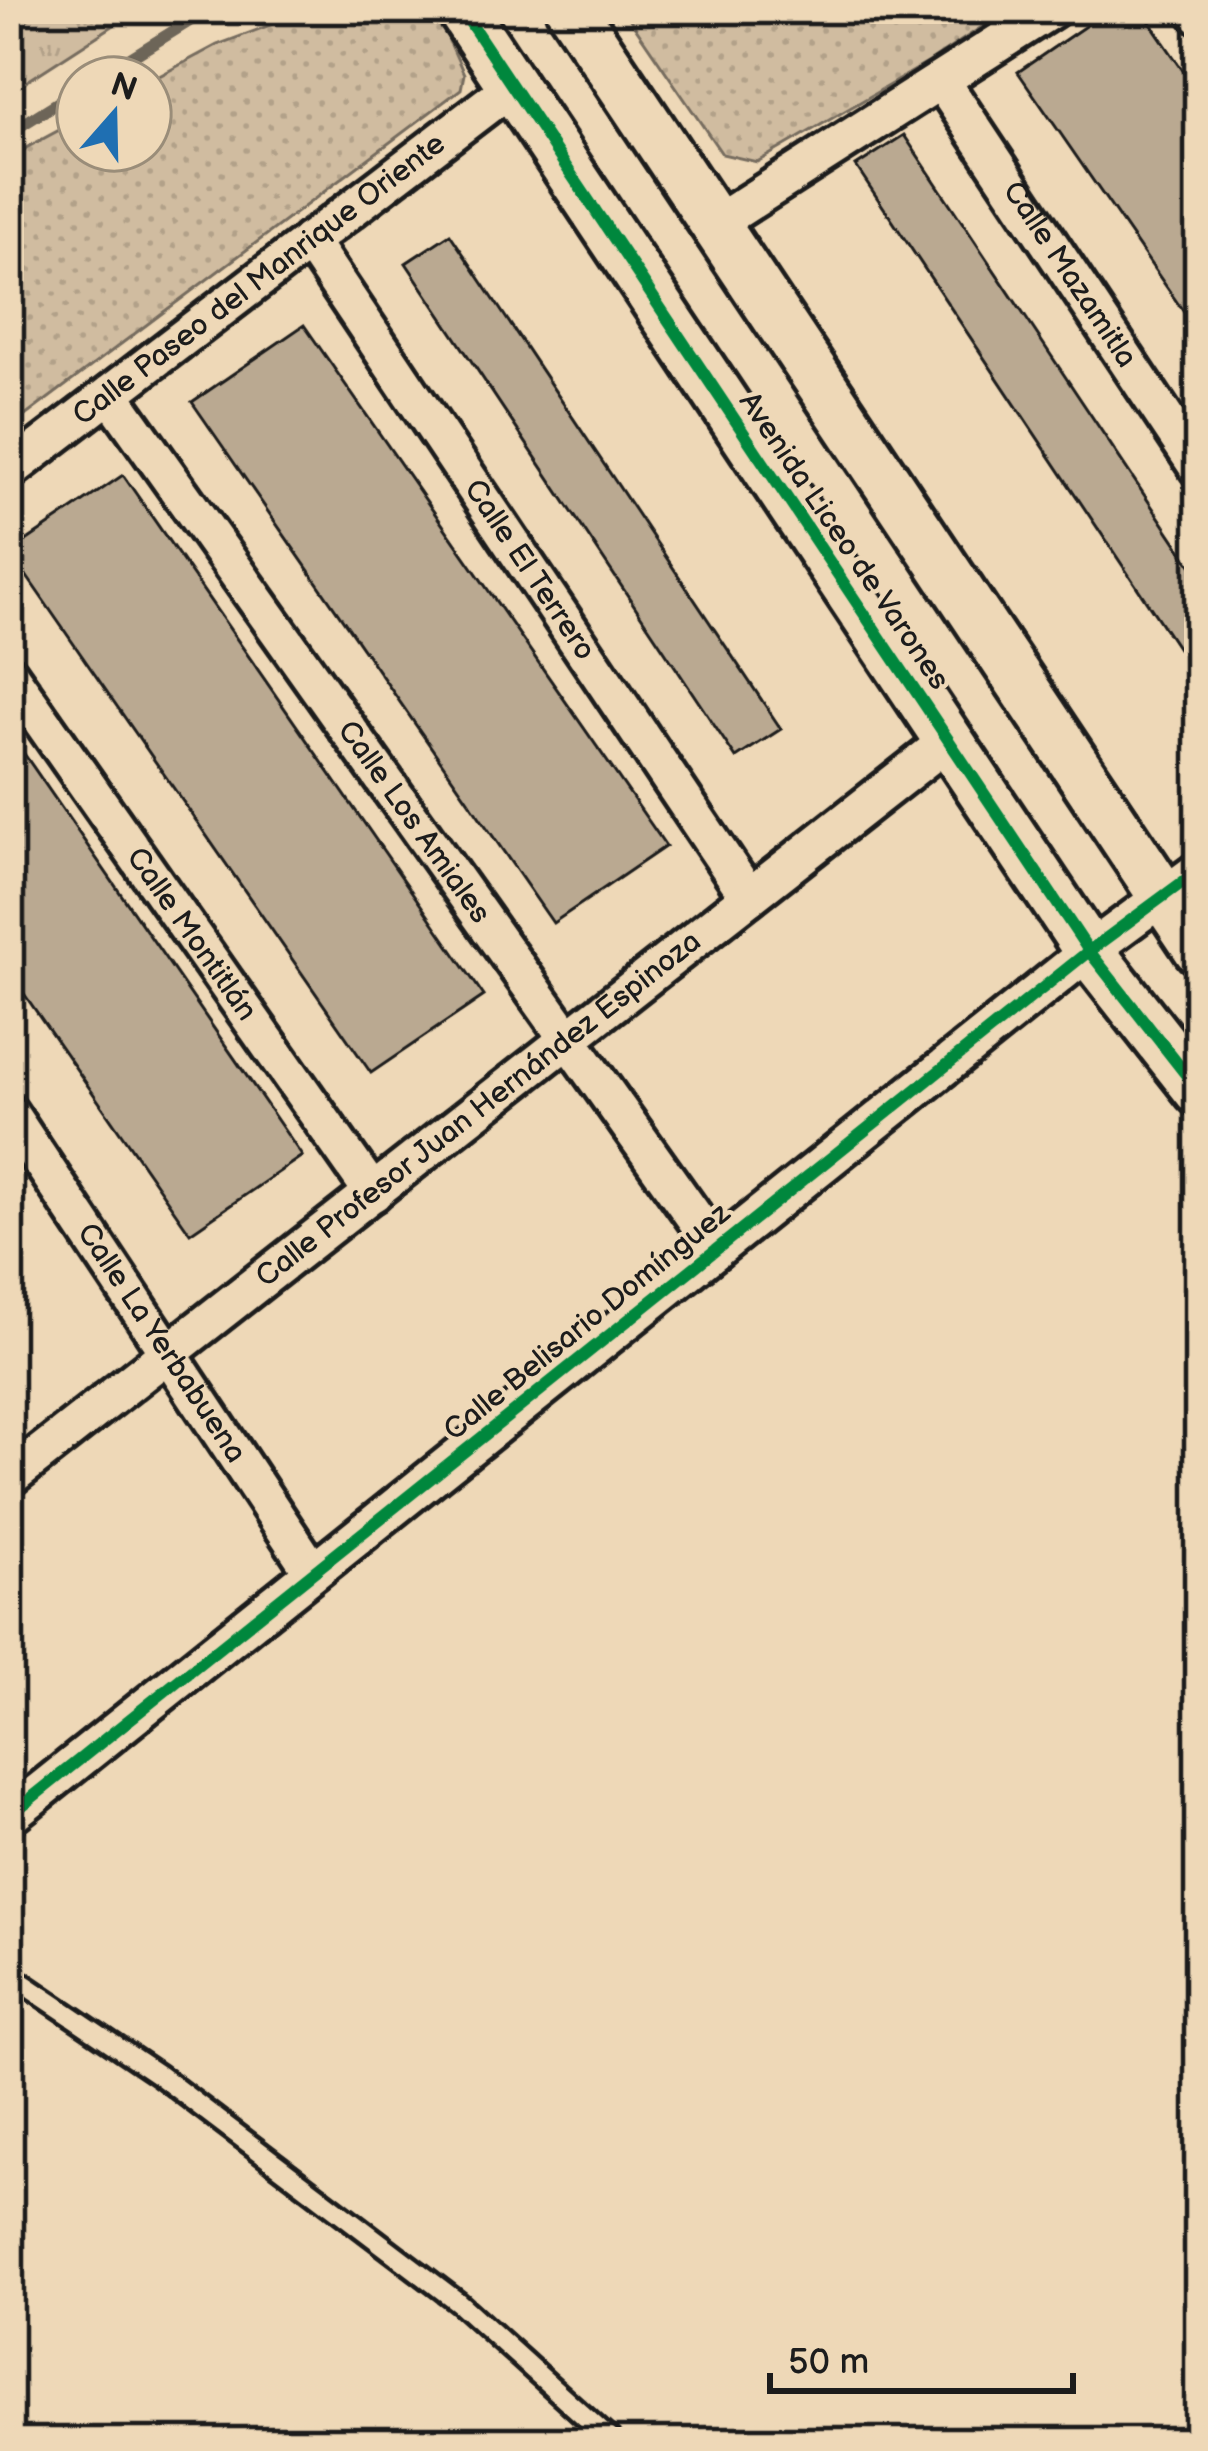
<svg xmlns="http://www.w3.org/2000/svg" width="1208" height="2451" font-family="'Balsamiq Sans',sans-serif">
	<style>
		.grass { fill: url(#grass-tufts); stroke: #766c5e; stroke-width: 3 }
		.park { fill: url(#park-dots); stroke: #766c5e; stroke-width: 3 }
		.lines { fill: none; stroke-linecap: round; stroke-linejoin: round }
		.stream { stroke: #6d6558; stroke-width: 12 }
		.building { fill: #baa991; stroke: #1c1c1c; stroke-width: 3 }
		.service-casing { stroke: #1c1c1c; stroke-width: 27 }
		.minor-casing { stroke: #1c1c1c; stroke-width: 45 }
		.tertiary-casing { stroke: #1c1c1c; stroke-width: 57 }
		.service { stroke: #eed8b7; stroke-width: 18 }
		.minor { stroke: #eed8b7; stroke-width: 36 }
		.tertiary { stroke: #eed8b7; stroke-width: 48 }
		.cycleway-casing { stroke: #eed8b7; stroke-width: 20 }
		.cycleway { stroke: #00873e; stroke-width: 12 }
		.labels { text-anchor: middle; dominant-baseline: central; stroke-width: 9; stroke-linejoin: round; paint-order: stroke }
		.street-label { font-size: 30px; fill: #1c1c1c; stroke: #eed8b7 }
	</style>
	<defs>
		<pattern id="grass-tufts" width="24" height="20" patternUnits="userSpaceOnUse" patternTransform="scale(3)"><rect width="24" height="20" fill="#d0bca0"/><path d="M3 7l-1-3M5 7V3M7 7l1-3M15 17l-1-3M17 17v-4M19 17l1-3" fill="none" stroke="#b2a189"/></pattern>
		<pattern id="park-dots" width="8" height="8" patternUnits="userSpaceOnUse" patternTransform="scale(3)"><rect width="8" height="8" fill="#d0bca0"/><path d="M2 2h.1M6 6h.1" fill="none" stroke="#b2a189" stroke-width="1.8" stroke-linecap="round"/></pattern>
	</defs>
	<rect width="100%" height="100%" fill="#eed8b7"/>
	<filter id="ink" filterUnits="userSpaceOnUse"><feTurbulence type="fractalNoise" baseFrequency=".00833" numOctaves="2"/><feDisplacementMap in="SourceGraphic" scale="24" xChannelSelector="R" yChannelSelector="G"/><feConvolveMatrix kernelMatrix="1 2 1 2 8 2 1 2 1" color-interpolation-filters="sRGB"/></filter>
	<g filter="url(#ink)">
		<!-- grass -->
		<polygon class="grass" points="46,9 139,9 9,93 9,30"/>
		<!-- park -->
		<g class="park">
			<polygon points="313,9 435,9 464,74 461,89 9,428 9,169 26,148 78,120 78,150 150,150 150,81 217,45"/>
			<polygon points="623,9 1009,9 929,62 757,162 722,154"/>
		</g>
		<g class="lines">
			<!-- stream -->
			<g class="stream">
				<polyline points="98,78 209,9"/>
				<polyline points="9,133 78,90"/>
			</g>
		</g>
		<!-- building -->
		<g class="building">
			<polygon points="1110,9 1141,9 1199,94 1199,334 1018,72"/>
			<polygon points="904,135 1199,577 1199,680 856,166"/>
			<polygon points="450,234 781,729 736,758 406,263"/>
			<polygon points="304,325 666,846 553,923 192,402"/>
			<polygon points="123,475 484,996 371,1073 10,552"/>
			<polygon points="9,732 302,1156 190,1233 9,972"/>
		</g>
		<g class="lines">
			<!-- service casing -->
			<g class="service-casing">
				<polyline id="service" points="9,1974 159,2075 458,2302 613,2442"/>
			</g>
			<!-- minor casing -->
			<g class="minor-casing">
				<g id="minor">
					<polyline points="1195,9 1199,15"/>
					<path id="s1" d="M 942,82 L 1199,469"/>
					<polyline points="715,224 1052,9"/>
					<path id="s2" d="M 309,241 L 749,897"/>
					<path id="s3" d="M 110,394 L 717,1249"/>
					<path id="s4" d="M 9,471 L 511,87"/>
					<path id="s5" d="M 9,674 L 373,1193"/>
					<path id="s6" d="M 9,1113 L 313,1572"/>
					<path id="s7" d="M 9,1478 L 949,740"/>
					<polyline points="9,1816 1089,951 1199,870"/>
				</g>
			</g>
			<!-- tertiary casing -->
			<g class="tertiary-casing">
				<g id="tertiary">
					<polyline points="461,9 1089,951 1199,1091"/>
					<polyline points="571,9 1199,950"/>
				</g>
			</g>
			<!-- service -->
			<use href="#service" class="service"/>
			<!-- minor -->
			<use href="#minor" class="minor"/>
			<!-- tertiary -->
			<use href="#tertiary" class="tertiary"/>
			<!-- cycleway casing -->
			<g class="cycleway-casing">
				<g id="cycleway">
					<polyline points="461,9 1089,951 1199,1091"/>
					<polyline points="9,1816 1089,951 1199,870"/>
				</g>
			</g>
			<!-- cycleway -->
			<use href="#cycleway" class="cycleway"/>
		</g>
	</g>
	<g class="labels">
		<!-- street labels -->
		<g class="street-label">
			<text stroke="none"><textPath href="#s1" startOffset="231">Calle Mazamitla</textPath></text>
			<text stroke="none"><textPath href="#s4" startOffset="315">Calle Paseo del Manrique Oriente</textPath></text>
			<text transform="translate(844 541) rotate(56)">Avenida Liceo de Varones</text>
			<text stroke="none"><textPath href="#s2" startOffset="396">Calle El Terrero</textPath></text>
			<text stroke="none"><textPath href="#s3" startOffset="525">Calle Los Amiales</textPath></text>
			<text stroke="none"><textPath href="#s5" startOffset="318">Calle Montitlán</textPath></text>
			<text stroke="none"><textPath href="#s7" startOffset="597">Calle Profesor Juan Hernández Espinoza</textPath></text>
			<text transform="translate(587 1322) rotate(-39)">Calle Belisario Domínguez</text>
			<text stroke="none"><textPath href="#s6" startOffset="276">Calle La Yerbabuena</textPath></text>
		</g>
	</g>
	<!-- margin -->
	<rect width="1208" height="2451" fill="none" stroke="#eed8b7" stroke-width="48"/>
	<rect x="24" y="24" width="1160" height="2403" fill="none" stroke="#1c1c1c" stroke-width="4.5" filter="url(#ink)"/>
	<!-- north arrow -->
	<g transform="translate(114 114) rotate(20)"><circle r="57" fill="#eed8b7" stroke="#9a8d79" stroke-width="3"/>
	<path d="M0-9L21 45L0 30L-21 45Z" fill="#1f6fb2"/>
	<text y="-18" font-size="33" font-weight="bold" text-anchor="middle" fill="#1c1c1c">N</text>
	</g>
	<!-- scale -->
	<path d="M770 2373v18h303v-18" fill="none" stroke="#1c1c1c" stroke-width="6"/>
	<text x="788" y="2373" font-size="36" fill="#1c1c1c" stroke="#eed8b7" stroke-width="9" paint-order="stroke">50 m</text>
</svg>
